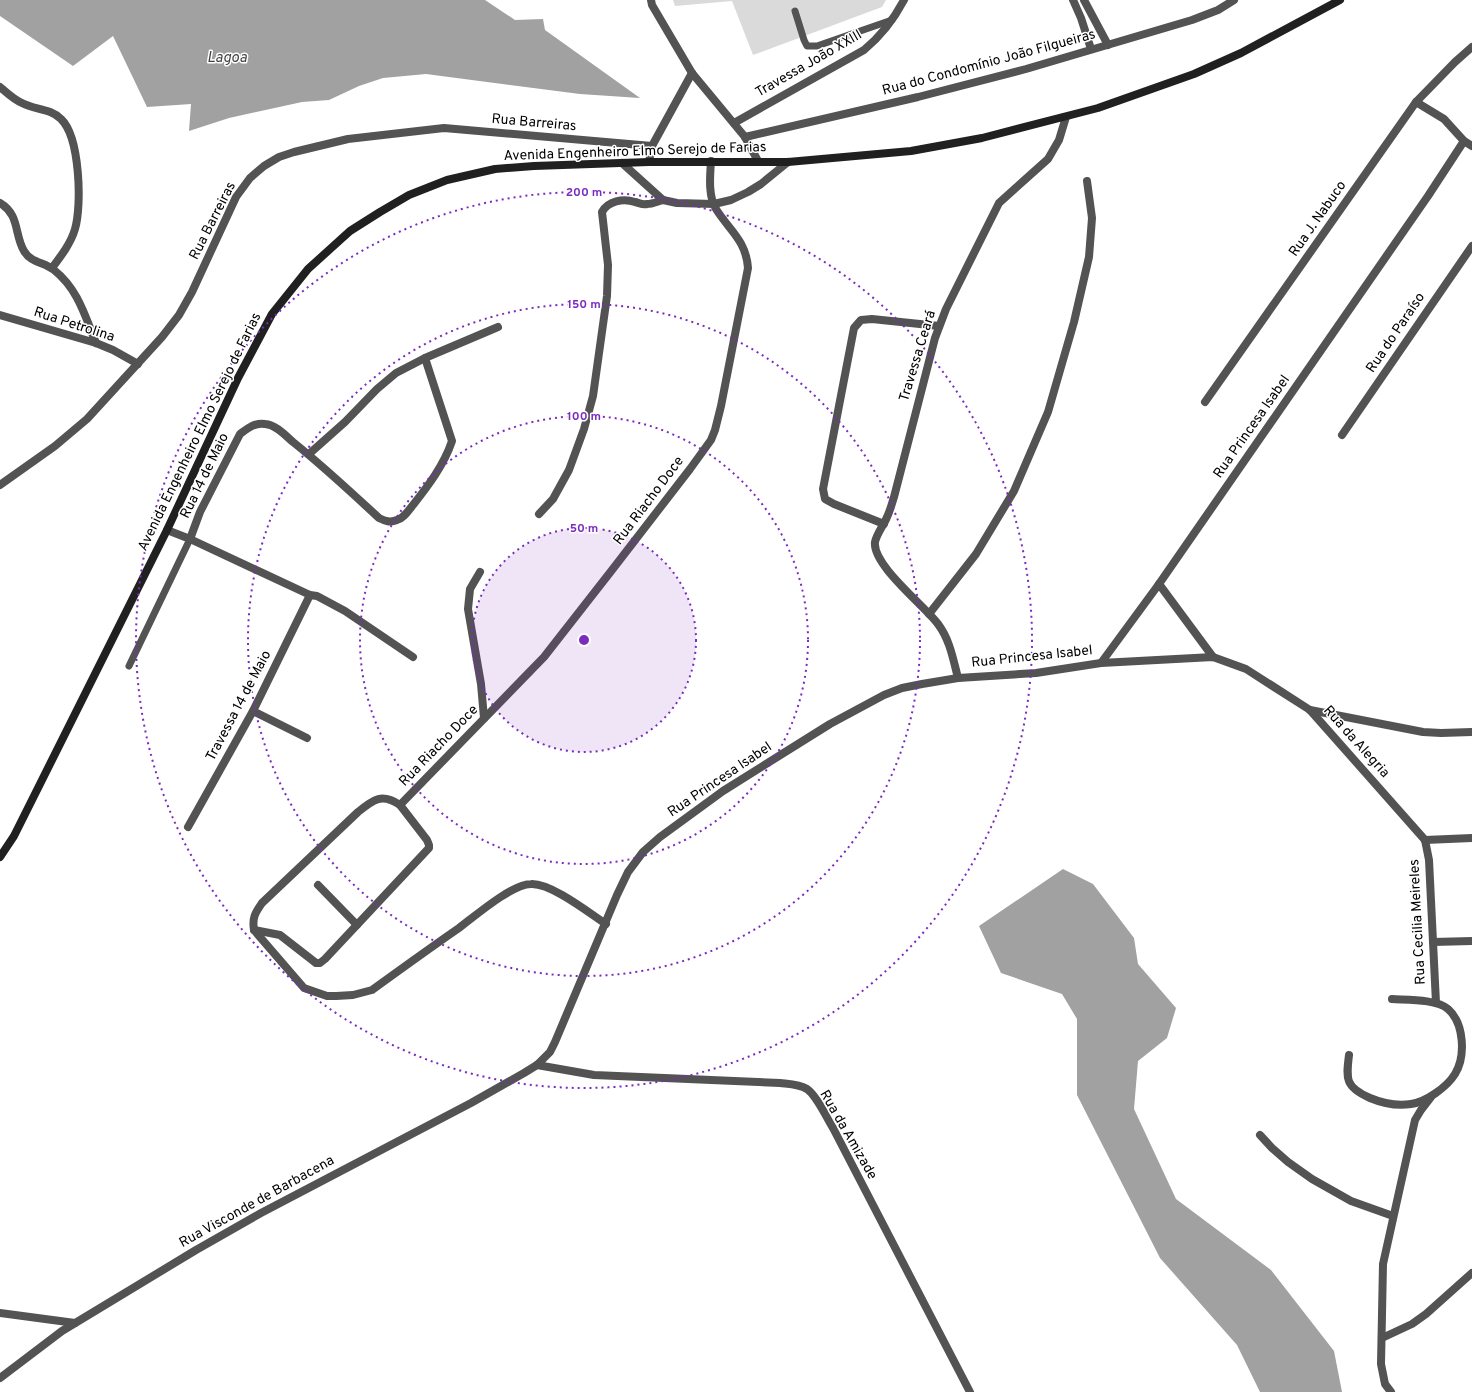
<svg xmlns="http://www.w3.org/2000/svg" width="1472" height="1392" font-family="Overpass,sans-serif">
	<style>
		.green { fill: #dadada }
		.water { fill: #a1a1a1 }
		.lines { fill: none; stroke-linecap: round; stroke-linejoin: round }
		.service { stroke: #535353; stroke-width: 7 }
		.minor { stroke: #535353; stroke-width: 8 }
		.secondary { stroke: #202020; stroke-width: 8 }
		.ring { fill: none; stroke: #7b2cbf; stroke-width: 2; stroke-dasharray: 2 4 }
		.labels { text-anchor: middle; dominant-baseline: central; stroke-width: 3; stroke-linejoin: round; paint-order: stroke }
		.street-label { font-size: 14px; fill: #000; stroke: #fff }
		.water-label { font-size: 15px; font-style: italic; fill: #424242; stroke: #fff }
		.centre { fill: #7b2cbf; stroke: #fff; stroke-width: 2 }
		.ring-label { font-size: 12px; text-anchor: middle; font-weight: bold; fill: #7b2cbf; stroke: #fff; stroke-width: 3; stroke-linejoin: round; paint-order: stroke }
	</style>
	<rect width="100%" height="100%" fill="#fff"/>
	<!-- green -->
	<polygon class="green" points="673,0 886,0 882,7 753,55 732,1 675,6"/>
	<!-- water -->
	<g class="water">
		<polygon points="0,0 485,0 515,20 543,19 545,30 640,98 580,94 426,74 383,78 359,86 329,100 302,102 229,118 189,131 191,104 147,107 113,36 73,66 0,16"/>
		<polygon points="1063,869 1093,884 1134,938 1138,964 1176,1008 1167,1038 1138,1061 1134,1109 1176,1199 1271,1270 1334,1351 1342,1392 1260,1392 1237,1345 1160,1258 1077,1095 1077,1019 1062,994 1001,973 979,926"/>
	</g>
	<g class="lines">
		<!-- service -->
		<g class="service">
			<polyline points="795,11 804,40 807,46 817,46 892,20"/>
			<polyline points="129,666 190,539"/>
		</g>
		<!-- minor -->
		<g class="minor">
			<polyline points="651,0 652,5 692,73 745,137 758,161"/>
			<polyline points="1073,0 1081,18 1091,49"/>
			<polyline points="1084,0 1108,45"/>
			<path d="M 0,87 C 7,93 14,100 22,103 C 35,110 50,108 61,119 C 80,137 82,205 75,229 C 71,243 61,256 52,268"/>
			<polyline points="1416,102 1444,119 1464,141 1472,146"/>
			<path d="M 734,123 L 864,50 C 881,36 894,19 904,0"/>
			<polyline points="745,137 918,97 1026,69 1192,20 1218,10 1234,0"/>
			<polyline points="652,146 692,73"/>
			<polyline points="622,163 663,200 677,203 714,204 731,200 748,192 761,184 788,162"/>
			<path d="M 0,203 C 20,215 14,234 24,251 C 31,263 44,262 54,270 C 78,289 85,316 96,343"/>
			<polyline points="0,315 96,343 113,350 138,364"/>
			<polyline points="1205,402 1416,102 1455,62 1472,47"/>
			<polyline points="1342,435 1472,246"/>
			<polyline points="309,454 345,422 377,389 396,373 425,358 498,327"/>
			<polyline points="0,485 55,446 87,419 162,337 179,315 192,292 236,197 250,178 264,166 279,157 294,152 348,139 444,128 652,146 649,162"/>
			<path d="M 539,514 L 553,499 L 569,470 L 584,429 L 593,396 L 607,296 L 608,265 L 602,212 C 608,201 623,198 635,202 C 639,203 643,205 647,204 C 653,204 658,201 663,200"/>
			<polyline points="884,524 834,504 825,499 823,489 854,328 861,320 872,319 939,326"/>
			<polyline points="167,530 190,539 310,595 317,596 345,611 413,657"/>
			<path d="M 190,539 L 200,512 L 240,434 C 247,429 255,422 265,424 C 276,425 285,435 293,442 C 323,466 351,492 379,518 C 385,521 390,523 397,520 C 404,518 408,511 413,505 C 428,486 444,465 452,441 L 425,358"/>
			<polyline points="480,572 470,589 468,609 481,684 484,718"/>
			<polyline points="1159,584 1213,657"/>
			<polyline points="929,614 976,554 1014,491 1048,412 1074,322 1089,257 1092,218 1087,181"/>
			<polyline points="1101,663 1213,657 1246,669 1310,710 1425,840"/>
			<path d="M 958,678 C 953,659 950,640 938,624 C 925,606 872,565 875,542 C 877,533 884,525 887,517 C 890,511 892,503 894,497 L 935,338 L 946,309 L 999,203 L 1048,159 L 1059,140 L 1066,117"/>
			<polyline points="1310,710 1423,732 1441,733 1472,732"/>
			<polyline points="253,711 307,738"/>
			<polyline points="188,827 253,711 310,595"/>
			<polyline points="1425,840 1429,860 1436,1003"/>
			<polyline points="1425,840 1472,838"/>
			<polyline points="318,885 357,925"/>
			<path d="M 606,924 C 588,912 551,883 531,884 C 512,884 475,916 459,928 C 430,948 401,969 372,990 L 353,995 L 336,996 L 327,996 L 304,988 L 254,930 C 252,918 255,913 262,903 L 358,812 C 374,799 382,793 400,805 L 544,657 L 612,570 L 690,469 L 711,440 L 715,430 L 721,406 L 748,268 C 746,240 729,230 716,209 C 708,196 710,176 711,161"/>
			<polyline points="254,930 280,935 316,963 320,963 325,959 429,848 429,845 427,840 400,805"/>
			<polyline points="1433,942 1472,941"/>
			<path d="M 1349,1055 C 1346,1079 1345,1087 1370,1098 C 1382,1103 1398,1106 1411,1104 C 1426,1102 1447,1087 1455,1074 C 1466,1056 1464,1023 1448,1009 C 1437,999 1407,1000 1392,999"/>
			<path d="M 537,1065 L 594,1075 L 780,1083 C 788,1084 799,1084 807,1089 C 817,1096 826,1117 833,1128 L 970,1392"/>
			<polyline points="1260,1135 1272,1148 1288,1162 1312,1179 1351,1201 1393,1216"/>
			<polyline points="0,1313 75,1323"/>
			<polyline points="1382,1338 1412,1324 1426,1314 1472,1273"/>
			<polyline points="0,1378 62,1331 196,1250 261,1213 471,1103 524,1073 537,1065 550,1052 555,1042 617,895 628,872 643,852 660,837 723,791 830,724 884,695 902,688 922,684 958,678 1036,673 1101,663 1159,584 1428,196 1464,141"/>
			<polyline points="1391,1392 1385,1384 1381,1364 1383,1264 1415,1120 1421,1110 1431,1097"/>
		</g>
		<!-- secondary -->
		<polyline class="secondary" points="0,857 14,836 167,530 238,378 272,314 308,269 350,231 380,212 409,195 447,180 495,169 534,166 649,162 788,162 911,151 982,138 1098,108 1194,74 1241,53 1340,0"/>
	</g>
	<!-- distance rings -->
	<circle cx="584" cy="640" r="112" fill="#7b2cbf" fill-opacity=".12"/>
	<g class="ring">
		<circle cx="584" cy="640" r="112"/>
		<circle cx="584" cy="640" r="224"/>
		<circle cx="584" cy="640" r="336"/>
		<circle cx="584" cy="640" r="448"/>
	</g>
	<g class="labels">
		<!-- street labels -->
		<g class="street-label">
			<text transform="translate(989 63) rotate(-15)">Rua do Condomínio João Filgueiras</text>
			<text transform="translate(809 64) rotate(-30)">Travessa João XXIII</text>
			<text transform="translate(534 123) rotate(5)">Rua Barreiras</text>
			<text transform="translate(635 152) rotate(-2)">Avenida Engenheiro Elmo Serejo de Farias</text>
			<text transform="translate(1318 219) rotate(-55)">Rua J. Nabuco</text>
			<text transform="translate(213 221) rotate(-63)">Rua Barreiras</text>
			<text transform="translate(74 325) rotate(18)">Rua Petrolina</text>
			<text transform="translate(1396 333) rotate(-56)">Rua do Paraíso</text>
			<text transform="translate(918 356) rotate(-73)">Travessa Ceará</text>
			<text transform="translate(1252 427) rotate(-55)">Rua Princesa Isabel</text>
			<text transform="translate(200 432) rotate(-64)">Avenida Engenheiro Elmo Serejo de Farias</text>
			<text transform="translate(205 476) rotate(-64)">Rua 14 de Maio</text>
			<text transform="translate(649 501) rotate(-53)">Rua Riacho Doce</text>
			<text transform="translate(1032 657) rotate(-6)">Rua Princesa Isabel</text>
			<text transform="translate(239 706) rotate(-62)">Travessa 14 de Maio</text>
			<text transform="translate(1356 742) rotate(48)">Rua da Alegria</text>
			<text transform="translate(439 746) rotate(-46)">Rua Riacho Doce</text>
			<text transform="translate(720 780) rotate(-34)">Rua Princesa Isabel</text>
			<text transform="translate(1418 922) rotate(-93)">Rua Cecilia Meireles</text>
			<text transform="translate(848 1135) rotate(60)">Rua da Amizade</text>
			<text transform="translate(257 1202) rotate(-29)">Rua Visconde de Barbacena</text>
		</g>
		<!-- water labels -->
		<g class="water-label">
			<text x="227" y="58">Lagoa</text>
		</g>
	</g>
	<circle cx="584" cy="640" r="6" class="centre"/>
	<g class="ring-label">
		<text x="584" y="196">200 m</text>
		<text x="584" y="308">150 m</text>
		<text x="584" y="420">100 m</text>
		<text x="584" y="532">50 m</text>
	</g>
</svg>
